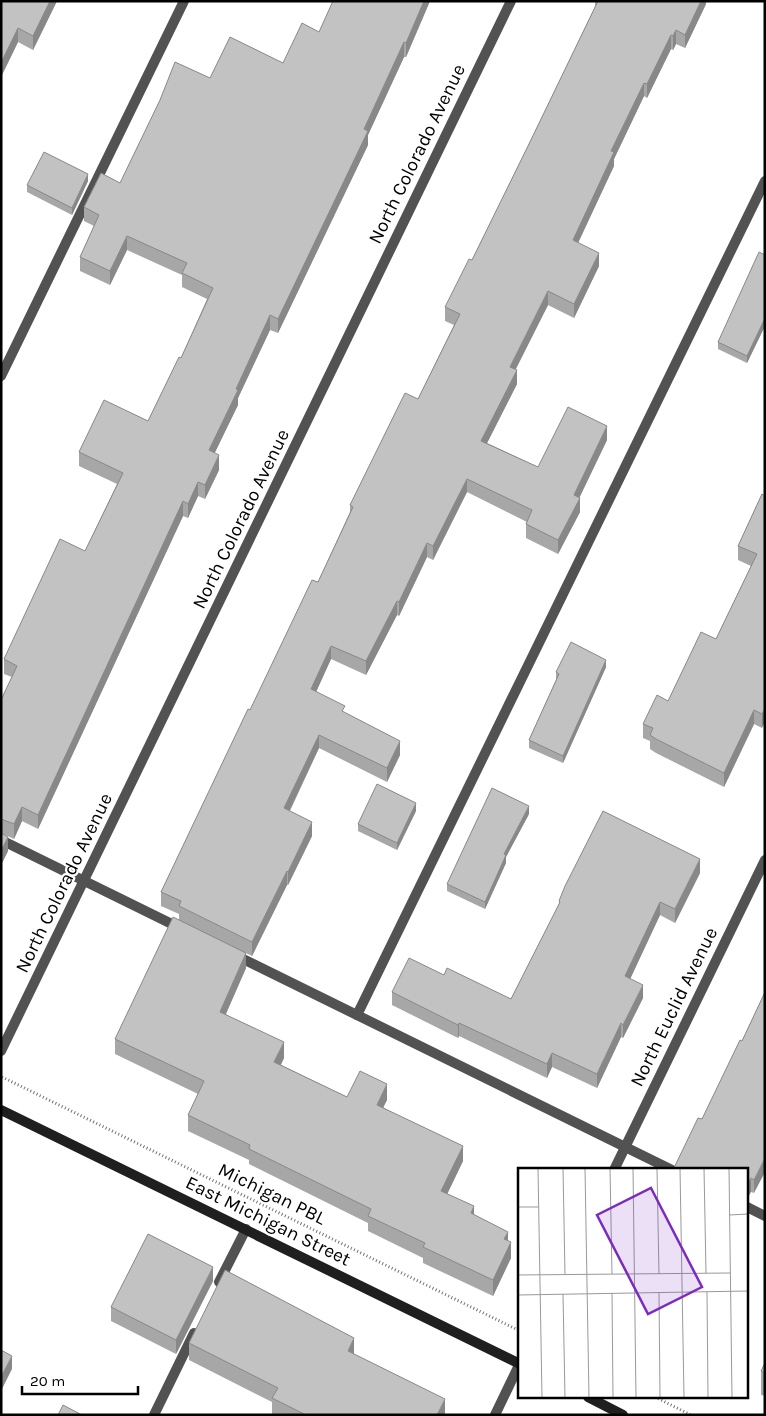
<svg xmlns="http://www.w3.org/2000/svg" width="766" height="1416" font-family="Karla,sans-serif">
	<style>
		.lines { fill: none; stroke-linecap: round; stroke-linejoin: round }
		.path { stroke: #747474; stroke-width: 3; stroke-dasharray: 1 2.5; stroke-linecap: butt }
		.lane { stroke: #525252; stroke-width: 10 }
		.street { stroke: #525252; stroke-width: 10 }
		.secondary { stroke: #1f1f1f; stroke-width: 10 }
		.wall { fill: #a7a7a7 }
		.shaded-wall { fill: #888 }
		.building { fill: #c2c2c2; stroke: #888 }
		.labels { text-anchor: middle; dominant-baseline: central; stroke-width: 4.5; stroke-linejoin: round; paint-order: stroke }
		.street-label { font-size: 19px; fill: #000; stroke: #fff }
		.inset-road { fill: none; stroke: #999; stroke-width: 1 }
		.view { fill: #7b2cbf; fill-opacity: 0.15; stroke: #7b2cbf; stroke-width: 2.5 }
		.inset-edge { fill: none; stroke: #000; stroke-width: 2.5 }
	</style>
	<rect width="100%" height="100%" fill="#fff"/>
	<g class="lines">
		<!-- path -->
		<g class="path">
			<polyline points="2,1077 520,1331"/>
			<polyline points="655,1397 691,1415"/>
		</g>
		<!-- lane -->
		<g class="lane">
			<polyline points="1,376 184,1"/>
			<polyline points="1,840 182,929"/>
			<polyline points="235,955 672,1170"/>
			<polyline points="357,1015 765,181"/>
			<polyline points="747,1207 765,1216"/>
			<polyline points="219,1282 246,1229"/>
			<polyline points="154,1415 194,1333"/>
		</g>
		<!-- street -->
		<g class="street">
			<polyline points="1,1051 511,1"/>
			<polyline points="614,1170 765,860"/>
			<polyline points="495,1415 520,1363"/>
		</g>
		<!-- secondary -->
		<g class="secondary">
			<polyline points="1,1110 520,1364"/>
			<polyline points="588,1397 623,1415"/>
		</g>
	</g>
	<!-- wall -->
	<g class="wall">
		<polygon points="1,1 57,1 33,50 18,42 1,77"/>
		<polygon points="430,1 406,57 404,57 368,135 368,145 278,333 270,330 238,398 238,405 214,453 219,470 205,499 198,496 188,518 183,516 38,829 22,821 14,839 3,834 8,851 1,865 1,700 12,677 4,674 4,659 85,551 117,484 79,466 79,452 148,421 181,358 207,299 182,287 182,275 127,250 110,285 80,271 80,257 94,226 84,221 84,207 120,183 210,78 283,63 319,32"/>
		<polygon points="595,1 706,1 706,4 685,48 676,44 673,50 671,49 647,98 644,96 614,159 614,166 578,242 599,266 574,318 548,305 516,369 517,384 487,443 538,467 607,440 579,498 580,512 558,554 526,538 526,524 527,522 467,492 433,560 427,557 399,616 397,615 366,675 331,659 316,692 400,755 387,782 319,748 290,811 312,836 288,885 287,885 252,956 246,953 246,968 226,1014 284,1058 281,1065 347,1097 387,1100 383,1107 463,1161 447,1194 508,1241 511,1258 493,1296 423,1263 423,1258 368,1231 368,1223 249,1164 249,1160 188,1131 188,1115 198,1094 115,1054 115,1039 179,919 179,914 161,906 161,892 250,710 318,582 350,512 350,505 418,399 454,325 445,321 445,307 472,260 528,146 595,7"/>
		<polygon points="88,181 72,215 27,192 27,185"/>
		<polygon points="765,255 765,326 747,363 718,349 718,342"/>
		<polygon points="762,494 762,728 754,724 724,787 656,753 650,749 650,741 643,738 643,724 668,701 716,639 751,566 738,560 738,546"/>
		<polygon points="606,667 563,763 529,748 529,740 556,680 556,672"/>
		<polygon points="416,811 397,850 358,831 358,824"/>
		<polygon points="529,814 506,857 506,863 485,909 447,891 447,884"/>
		<polygon points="700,873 675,923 660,915 630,979 643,998 623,1038 621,1037 597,1088 552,1067 547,1078 459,1036 458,1038 392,1005 392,992 444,975 511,999 559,906 559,901"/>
		<polygon points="765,992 754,1193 751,1192 702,1119 742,1041"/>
		<polygon points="213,1281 176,1354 111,1321 111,1307"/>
		<polygon points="189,1343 354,1354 445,1415 272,1415 272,1402 189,1360"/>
		<polygon points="765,1363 765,1396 761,1395 761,1371"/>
	</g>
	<!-- shaded-wall -->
	<g class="shaded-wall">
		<polygon points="50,1 57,1 33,50 33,36"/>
		<polygon points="424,1 430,1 406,57 406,43"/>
		<polygon points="701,1 706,1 706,4 685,48 685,35"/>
		<polygon points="18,28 18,42 1,77 1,63"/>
		<polygon points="676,30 676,44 673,50 673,36"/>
		<polygon points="671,35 671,49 647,98 647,84"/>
		<polygon points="404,42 404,57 368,135 368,145 278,333 278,319"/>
		<polygon points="644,83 644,96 614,159 614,166 573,254 573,240 611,151"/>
		<polygon points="88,174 88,181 72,215 72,208"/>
		<polygon points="127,236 127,250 110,285 110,271"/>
		<polygon points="599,253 599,266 574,318 574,304"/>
		<polygon points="548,291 548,305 510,380 510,367"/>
		<polygon points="270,315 270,330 238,398 238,405 209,465 209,450 236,389"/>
		<polygon points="765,318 765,326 747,363 747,356"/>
		<polygon points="517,370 517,384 481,455 481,441"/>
		<polygon points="607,426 607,440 574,509 574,495"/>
		<polygon points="219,455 219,470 205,499 205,485"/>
		<polygon points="467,479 467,492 433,560 433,546"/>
		<polygon points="198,482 198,496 188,518 188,504"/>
		<polygon points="580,498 580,512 558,554 558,540"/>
		<polygon points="183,501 183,516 38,829 38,815"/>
		<polygon points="427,543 427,557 399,616 399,602"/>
		<polygon points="397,601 397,615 366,675 366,661"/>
		<polygon points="331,646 331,659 311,703 311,689"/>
		<polygon points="606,660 606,667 563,763 563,756"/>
		<polygon points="765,708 765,722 762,728 762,714"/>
		<polygon points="754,710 754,724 724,787 724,773"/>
		<polygon points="319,735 319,748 284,822 284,808"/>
		<polygon points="400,741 400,755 387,782 387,768"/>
		<polygon points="416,803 416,811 397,850 397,843"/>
		<polygon points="529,806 529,814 506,857 506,863 485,909 485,902 504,854"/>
		<polygon points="22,807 22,821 14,839 14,824"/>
		<polygon points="312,822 312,836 288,885 288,872"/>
		<polygon points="8,837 8,851 1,865 1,851"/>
		<polygon points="700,859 700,873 675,923 675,909"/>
		<polygon points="287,871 287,885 252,956 252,942"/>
		<polygon points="660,902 660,915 625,990 625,976"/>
		<polygon points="246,953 246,968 220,1027 220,1012"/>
		<polygon points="643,985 643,998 623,1038 623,1025"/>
		<polygon points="459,1023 459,1036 458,1038 458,1025"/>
		<polygon points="621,1023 621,1037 597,1088 597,1074"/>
		<polygon points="284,1042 284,1058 274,1078 274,1062"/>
		<polygon points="552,1053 552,1067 547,1078 547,1064"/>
		<polygon points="387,1084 387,1100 377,1120 377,1105"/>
		<polygon points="463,1146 463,1161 441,1207 441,1191"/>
		<polygon points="765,1158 765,1172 754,1193 754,1180"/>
		<polygon points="751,1178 751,1192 747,1199 747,1186"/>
		<polygon points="474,1206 474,1221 471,1213"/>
		<polygon points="508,1232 508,1248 504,1239"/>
		<polygon points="511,1242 511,1258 493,1296 493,1280"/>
		<polygon points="213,1267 213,1281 176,1354 176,1340"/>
		<polygon points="354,1338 354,1355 348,1351"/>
		<polygon points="12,1356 12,1369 1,1391 1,1377"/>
		<polygon points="445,1399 445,1415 437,1415"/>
	</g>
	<!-- building -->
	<g class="building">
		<polygon points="1,1 50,1 33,36 18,28 1,63"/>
		<polygon points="333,1 424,1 406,43 404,42 364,129 368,131 278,319 270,315 236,389 238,390 209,450 219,455 205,485 198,482 188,504 183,501 38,815 22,807 14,824 1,819 1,700 17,666 4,659 60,539 85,551 123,473 79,452 104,400 148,421 179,357 181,358 213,288 182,273 187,263 127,236 110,271 80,257 99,215 84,207 101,173 120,183 160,100 175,62 210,78 230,37 283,63 302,23 319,32"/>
		<polygon points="598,1 701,1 685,35 676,30 673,36 671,35 647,84 644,83 611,151 614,152 573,240 599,253 574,304 548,291 510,367 517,370 481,441 538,467 568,407 607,426 574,495 580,498 558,540 526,524 532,510 467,479 433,546 427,543 399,602 397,601 366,661 331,646 311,689 345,706 342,711 400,741 387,768 319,735 284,808 312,822 288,872 287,871 252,942 179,906 181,901 161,892 248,709 250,710 312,580 318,582 353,507 350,505 405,393 418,399 460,314 445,307 469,259 472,260 528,146"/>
		<polygon points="44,152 88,174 72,208 27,185"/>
		<polygon points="759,252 765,255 765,318 747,356 718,342"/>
		<polygon points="762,494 765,496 765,708 762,714 754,710 724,773 656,739 650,735 653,728 643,724 657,695 668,701 701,632 716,639 757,554 738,546"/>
		<polygon points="571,642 606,660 563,756 529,740 559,674 556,672"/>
		<polygon points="377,784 416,803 397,843 358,824"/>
		<polygon points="492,788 529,806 504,854 506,855 485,902 447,884"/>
		<polygon points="603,811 700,859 675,909 660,902 625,976 643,985 623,1025 621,1023 597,1074 552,1053 547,1064 459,1023 458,1025 392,992 409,958 444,975 447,968 511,999 560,902 559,901 565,886"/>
		<polygon points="1,833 8,837 1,851"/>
		<polygon points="173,917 246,953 220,1012 284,1042 274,1062 347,1097 360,1071 387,1084 377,1105 463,1146 441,1191 474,1206 471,1213 508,1232 504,1239 511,1242 493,1280 423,1247 425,1243 368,1216 371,1209 249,1149 250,1145 188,1115 204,1081 115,1039"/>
		<polygon points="765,992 765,1158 754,1180 751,1178 747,1186 747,1170 673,1170 698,1118 702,1119 740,1040 742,1041"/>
		<polygon points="148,1234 213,1267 176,1340 111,1307"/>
		<polygon points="225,1270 354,1338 348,1351 445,1399 437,1415 306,1415 272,1398 278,1388 189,1343"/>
		<polygon points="1,1350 12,1356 1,1377"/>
		<polygon points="765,1363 765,1373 761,1371"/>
		<polygon points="63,1405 82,1415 58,1415"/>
	</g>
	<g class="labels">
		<!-- street labels -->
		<g class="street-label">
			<text transform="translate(417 154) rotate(-64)">North Colorado Avenue</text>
			<text transform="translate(241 519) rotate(-64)">North Colorado Avenue</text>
			<text transform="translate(64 883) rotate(-64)">North Colorado Avenue</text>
			<text transform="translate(674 1007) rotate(-64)">North Euclid Avenue</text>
			<text transform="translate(272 1194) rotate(26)">Michigan PBL</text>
			<text transform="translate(268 1221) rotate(26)">East Michigan Street</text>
		</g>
	</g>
	<!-- overview -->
	<g transform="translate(518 1168)">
		<rect width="230" height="230" fill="#fff"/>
		<path class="inset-road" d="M 20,0 L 24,230M 45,0 L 47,107M 67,0 L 71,230M 92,0 L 94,106M 115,0 L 118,230M 139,0 L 141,106M 162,0 L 166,230M 186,0 L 188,105M 211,0 L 214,230M 0,39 L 21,39M 211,47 L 230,46M 0,107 L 212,105M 189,124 L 190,230M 94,125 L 95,230M 141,125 L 142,230M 45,126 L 47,230M 0,127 L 230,123"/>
		<path class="view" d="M 133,20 L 184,119 L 130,146 L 79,47 Z"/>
		<rect width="230" height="230" class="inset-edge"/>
	</g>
	<!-- border -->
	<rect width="766" height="1416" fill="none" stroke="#000000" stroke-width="5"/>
	<!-- scale -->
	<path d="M22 1386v8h116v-8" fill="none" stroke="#000000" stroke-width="2.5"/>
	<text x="30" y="1386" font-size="15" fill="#000000" stroke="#ffffff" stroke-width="4" paint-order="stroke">20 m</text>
</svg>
